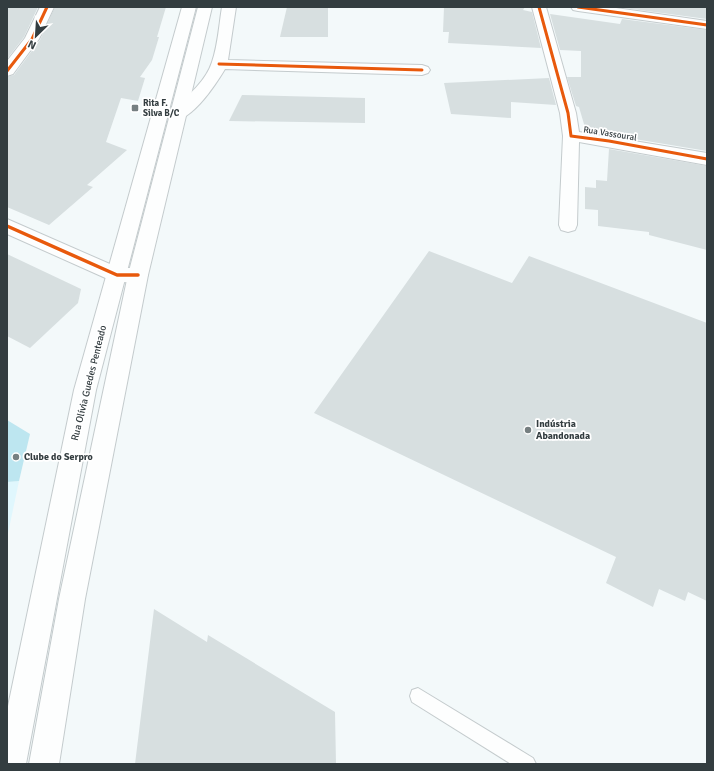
<svg xmlns="http://www.w3.org/2000/svg" width="714" height="771" font-family="Signika,sans-serif">
	<style>
		.built { fill: #e0f7fd }
		.green { fill: #bde6f0 }
		.building { fill: #d7dfe0 }
		.lines { fill: none; stroke-linecap: round; stroke-linejoin: round }
		.service-casing { stroke: #c4cbcd; stroke-width: 2 }
		.minor-casing { stroke: #c4cbcd; stroke-width: 2 }
		.secondary-casing { stroke: #c4cbcd; stroke-width: 2 }
		.service { fill: #fdfefe; fill-rule: evenodd }
		.minor { fill: #fdfefe; fill-rule: evenodd }
		.secondary { fill: #fdfefe; fill-rule: evenodd }
		.cycleway-far1-casing { stroke: #fff; stroke-width: 5 }
		.cycleway-casing { stroke: #fff; stroke-width: 6 }
		.cycleway-far1 { stroke: #e8590c; stroke-width: 3 }
		.cycleway { stroke: #e8590c; stroke-width: 3.5 }
		.poi-dot { fill: #767f81; stroke: #fff; stroke-width: 1.5 }
		.labels { text-anchor: middle; dominant-baseline: central; stroke-width: 3.5; stroke-linejoin: round; paint-order: stroke }
		.far-poi-label { font-size: 9px; font-weight: bold; fill: #333d40; stroke: #fff; text-anchor: start }
		.far-street-label { font-size: 9px; fill: #333d40; stroke: #fff }
		.street-label { font-size: 10px; fill: #333d40; stroke: #fff }
		.poi-label { font-size: 10px; font-weight: bold; fill: #333d40; stroke: #fff; text-anchor: start }
	</style>
	<rect width="100%" height="100%" fill="#f3f9fa"/>
	<!-- built -->
	<polygon class="built" points="19,481 7,538 7,482"/>
	<!-- green -->
	<polygon class="green" points="7,420 30,434 19,481 7,482"/>
	<!-- building -->
	<g class="building">
		<polygon points="7,7 38,7 24,37 7,59"/>
		<polygon points="55,7 166,7 157,37 159,37 152,60 140,77 145,78 138,101 121,98 106,142 127,150 87,185 93,187 49,225 7,207 7,77 14,75 40,40"/>
		<polygon points="287,7 328,7 328,37 280,37"/>
		<polygon points="444,7 525,7 523,10 532,12 541,48 448,43 449,32 443,32"/>
		<polygon points="624,7 707,7 707,19 624,8"/>
		<polygon points="550,14 620,24 622,19 707,30 707,151 586,131 579,107 576,106 567,77 581,77 581,51 560,50"/>
		<polygon points="549,78 556,105 511,102 511,118 451,114 444,83"/>
		<polygon points="242,95 365,98 365,123 229,121"/>
		<polygon points="609,149 707,166 707,250 649,235 649,232 598,226 598,210 585,209 585,187 596,188 596,180 607,181"/>
		<polygon points="429,251 512,283 529,256 707,323 707,601 688,592 685,601 659,589 653,607 606,583 616,557 314,413"/>
		<polygon points="7,254 81,289 78,303 30,348 7,336"/>
		<polygon points="154,609 207,642 208,635 335,712 336,764 135,764"/>
	</g>
	<g class="lines">
		<!-- service casing -->
		<g class="service-casing">
			<polygon id="service" points="418,688 533,758 536,764 511,764 412,702 410,696 412,690"/>
		</g>
		<!-- minor casing -->
		<g class="minor-casing">
			<g id="minor">
				<polygon points="40,7 54,7 39,39 13,74 7,76 7,61 25,38"/>
				<path d="M 222,7 L 236,7 L 228,60 L 422,65 L 428,67 L 430,70 L 428,73 L 422,75 L 225,69 C 216,84 201,106 186,116 C 181,119 178,118 173,117 L 171,113 L 173,109 C 188,96 206,81 212,62 C 218,45 219,25 222,7 Z"/>
				<polygon points="532,7 546,7 576,113 579,132 707,153 707,165 579,142 577,225 575,230 568,232 561,230 559,225 563,136 560,113"/>
				<polygon points="571,7 609,7 707,21 707,29 578,11 573,10"/>
				<path d="M 7,219 L 119,268 L 138,268 L 145,270 L 148,275 L 145,280 C 134,283 121,283 110,280 L 7,234 Z"/>
			</g>
		</g>
		<!-- secondary casing -->
		<g class="secondary-casing">
			<g id="secondary">
				<polygon points="182,7 196,7 96,390 26,764 7,764 7,711 74,390"/>
				<polygon points="198,7 212,7 148,275 85,599 59,764 29,764 59,599 128,275"/>
			</g>
		</g>
		<!-- service -->
		<use href="#service" class="service"/>
		<!-- minor -->
		<use href="#minor" class="minor"/>
		<!-- secondary -->
		<use href="#secondary" class="secondary"/>
		<!-- cycleway-far1 casing -->
		<g class="cycleway-far1-casing">
			<g id="cycleway-far1">
				<polyline points="539,7 568,113 571,136 609,141 707,159"/>
				<polyline points="578,7 707,25"/>
				<polyline points="219,64 422,70"/>
				<polyline points="7,71 32,39 47,7"/>
			</g>
		</g>
		<!-- cycleway casing -->
		<g class="cycleway-casing">
			<polyline id="cycleway" points="7,226 117,275 138,275"/>
		</g>
		<!-- cycleway-far1 -->
		<use href="#cycleway-far1" class="cycleway-far1"/>
		<!-- cycleway -->
		<use href="#cycleway" class="cycleway"/>
	</g>
	<!-- markers -->
	<g class="poi-dot">
		<rect x="131" y="104" width="8" height="8" rx="2"/>
		<circle cx="528" cy="430" r="4"/>
		<circle cx="16" cy="457" r="4"/>
	</g>
	<g class="labels">
		<!-- far-poi labels -->
		<g class="far-poi-label">
			<text x="143" y="103">Rita F.<tspan x="143" dy="10">Silva B/C</tspan></text>
		</g>
		<!-- far-street labels -->
		<g class="far-street-label">
			<text transform="translate(610 134) rotate(9)">Rua Vassoural</text>
		</g>
		<!-- street labels -->
		<g class="street-label">
			<text transform="translate(89 383) rotate(-76)">Rua Olívia Guedes Penteado</text>
		</g>
		<!-- poi labels -->
		<g class="poi-label">
			<text x="536" y="424">Indústria<tspan x="536" dy="12">Abandonada</tspan></text>
			<text x="24" y="457">Clube do Serpro</text>
		</g>
	</g>
	<!-- border -->
	<rect width="714" height="771" fill="none" stroke="#333d40" stroke-width="16"/>
	<!-- north arrow -->
	<g transform="translate(36 36) rotate(205)" stroke="#ffffff" stroke-width="3" paint-order="stroke">
	<path d="M0-3L7 15L0 10L-7 15Z" fill="#333d40"/>
	<text y="-6" font-size="11" font-weight="bold" text-anchor="middle" fill="#333d40">N</text>
	</g>
</svg>
